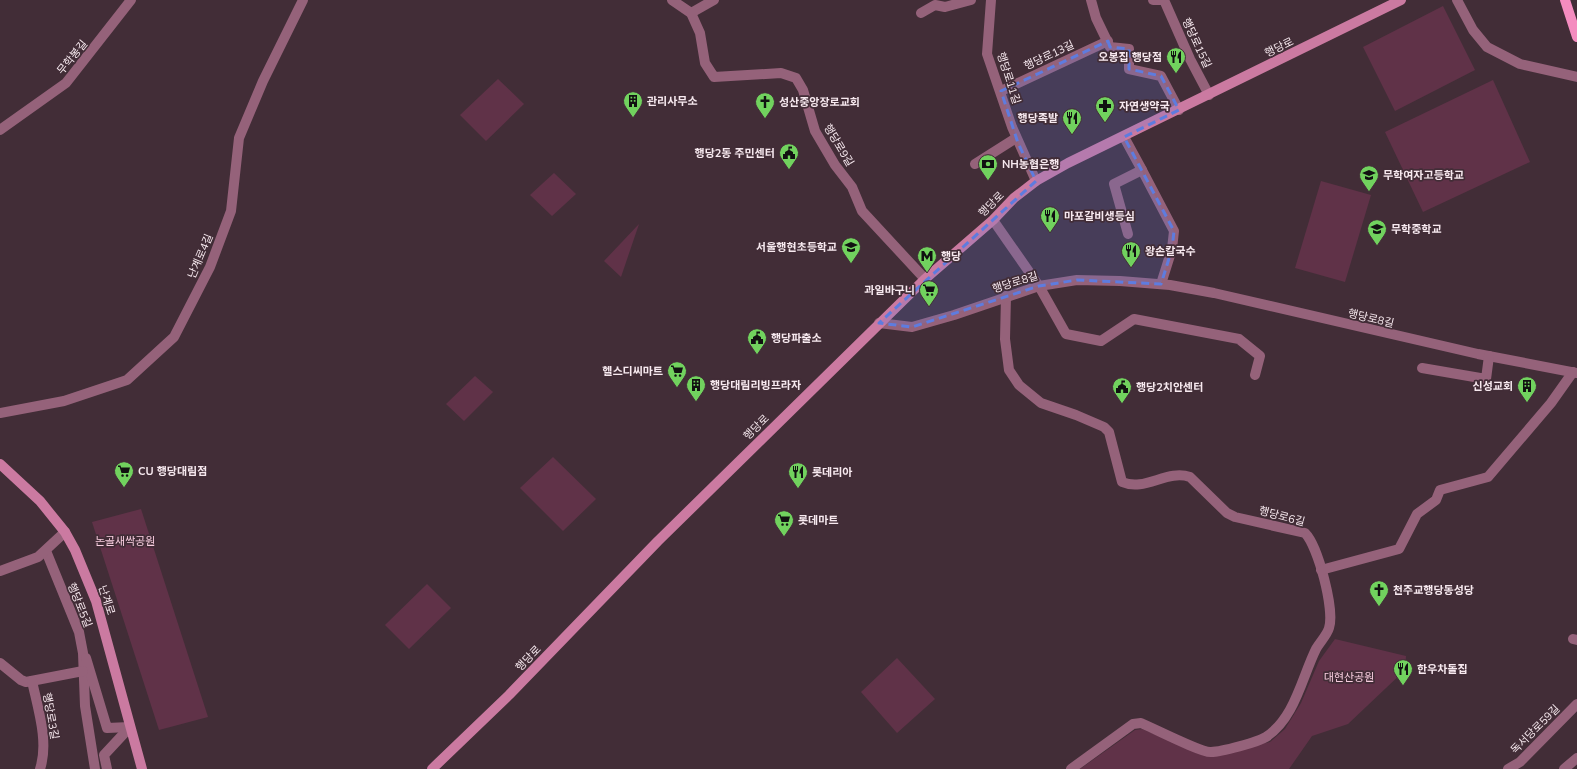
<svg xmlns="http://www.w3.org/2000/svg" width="1577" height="769" font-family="Mulish,'Noto Sans KR',sans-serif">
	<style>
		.green { fill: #603248 }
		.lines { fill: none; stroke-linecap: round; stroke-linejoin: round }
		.street { stroke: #95627a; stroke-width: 10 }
		.secondary { stroke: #cb7aa1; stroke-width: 10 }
		.primary { stroke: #f48cbf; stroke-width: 10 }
		.marked { fill: #5e7cdf; fill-opacity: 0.2; stroke: #5e7cdf; stroke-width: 3; stroke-dasharray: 8 5; stroke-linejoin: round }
		.labels { text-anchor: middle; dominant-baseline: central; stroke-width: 3.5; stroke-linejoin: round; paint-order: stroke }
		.street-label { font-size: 11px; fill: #f7e9ef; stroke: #422d37 }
		.poi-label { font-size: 11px; font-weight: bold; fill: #f7e9ef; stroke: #422d37; text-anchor: start }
		.park-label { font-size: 11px; fill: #f9cee0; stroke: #422d37 }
	</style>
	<rect width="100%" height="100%" fill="#422d37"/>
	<!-- green -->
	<g class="green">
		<polygon points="1443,6 1475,70 1395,111 1363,47"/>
		<polygon points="498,79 524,104 486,141 460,115"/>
		<polygon points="1493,80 1530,162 1423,212 1385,132"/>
		<polygon points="554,173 576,194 552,216 530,195"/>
		<polygon points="1321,181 1371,195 1345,282 1295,268"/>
		<polygon points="639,224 621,277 604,261"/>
		<polygon points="475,376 493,392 464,421 446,404"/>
		<polygon points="553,457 596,499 563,531 520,488"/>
		<polygon points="141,509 208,717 159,730 92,522"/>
		<polygon points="427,584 451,608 409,649 385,625"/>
		<polygon points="1335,639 1406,656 1405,670 1348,724 1312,736 1289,769 1080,769 1135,730 1142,729 1207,756 1270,742 1285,729 1301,703 1319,661"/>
		<polygon points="897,658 935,699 897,733 861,692"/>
	</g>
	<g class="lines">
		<!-- street -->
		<g class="street">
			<polyline points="672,0 691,13 700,33 705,63 714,77 781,73 796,78 803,90 815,131 835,165 852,187 862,211 925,279"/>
			<polyline points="991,0 987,54 1012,127 1036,181"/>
			<polyline points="1091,0 1096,18 1110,47 1129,49 1129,69 1161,76 1179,110"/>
			<polyline points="1153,0 1164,0"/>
			<polyline points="1164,0 1190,59 1209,95"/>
			<polyline points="1457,0 1473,30 1487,47 1520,64 1577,77"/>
			<polyline points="691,13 714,0"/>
			<polyline points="921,13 935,5 945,7 971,0"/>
			<polyline points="1001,91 1108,41"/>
			<polyline points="0,130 66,83 131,0"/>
			<polyline points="1124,137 1142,170 1114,184 1128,234"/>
			<polyline points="975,164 1016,138"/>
			<polyline points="1142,170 1174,231 1172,249 1161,284"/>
			<polyline points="993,220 1039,286 1066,334 1101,341 1134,319 1239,339 1260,356 1255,375"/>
			<path d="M 1006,296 L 1005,339 L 1009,370 L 1019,385 L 1041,403 L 1076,415 L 1104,427 L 1109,432 L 1122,482 C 1145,492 1167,469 1190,477 L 1227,513 L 1235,517 L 1305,533 C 1318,546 1335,610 1329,628 C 1327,635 1320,642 1316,649 C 1302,677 1295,718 1266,737 C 1258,742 1221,752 1211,752 C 1202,753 1153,728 1141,723 L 1133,724 L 1071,769"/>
			<polyline points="879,323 912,327 954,315 1039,286 1077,280 1120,281 1170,285 1214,293 1478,354 1577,373"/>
			<polyline points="1422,368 1486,379 1489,356"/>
			<polyline points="0,413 64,401 127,380 174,337 210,267 231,211 239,138 263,81 303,0"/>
			<polyline points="46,551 79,632 83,653 85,706 95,769"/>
			<polyline points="1321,570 1399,549 1417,514 1436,500 1440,490 1488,477 1551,403 1573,372"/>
			<polyline points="0,571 38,557 65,532"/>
			<polyline points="1573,639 1577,640"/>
			<polyline points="86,658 107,728 130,727"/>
			<polyline points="0,663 21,680 26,682 83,671"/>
			<path d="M 32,681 C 38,709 49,742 40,769"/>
			<polyline points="107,769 104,755 130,727"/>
			<polyline points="1508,769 1520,762 1577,704"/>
			<polyline points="1564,769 1577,758"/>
		</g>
		<!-- secondary -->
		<g class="secondary">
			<polyline points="0,464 40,501 65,532 75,550 96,601 142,769"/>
			<polyline points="432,769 509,695 658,541 925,279 993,220 1014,198 1036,181 1068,163 1401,0"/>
		</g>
		<!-- primary -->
		<polyline class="primary" points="1565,0 1577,37"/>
	</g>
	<!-- marked area -->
	<path class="marked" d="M 1108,41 L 1110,47 L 1129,49 L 1129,69 L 1161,76 L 1179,110 L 1124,137 L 1174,231 L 1172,249 L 1161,284 L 1077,280 L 1039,286 L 912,327 L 879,323 L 1036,181 L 1018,143 L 1001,91 Z"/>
	<!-- icons -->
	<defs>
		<g id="restaurant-pin" transform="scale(1)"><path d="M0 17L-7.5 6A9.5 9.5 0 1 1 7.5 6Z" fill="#71d25e" stroke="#422d37"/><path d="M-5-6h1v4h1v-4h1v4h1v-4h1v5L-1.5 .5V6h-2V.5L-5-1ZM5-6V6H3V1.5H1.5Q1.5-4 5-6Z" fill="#111"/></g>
		<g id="building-pin" transform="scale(1)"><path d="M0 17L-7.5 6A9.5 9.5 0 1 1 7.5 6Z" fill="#71d25e" stroke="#422d37"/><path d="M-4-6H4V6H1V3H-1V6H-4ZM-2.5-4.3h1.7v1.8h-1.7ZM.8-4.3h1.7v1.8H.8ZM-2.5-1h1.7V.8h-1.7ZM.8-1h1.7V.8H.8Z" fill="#111"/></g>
		<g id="church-pin" transform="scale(1)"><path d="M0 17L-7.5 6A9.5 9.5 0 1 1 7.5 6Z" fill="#71d25e" stroke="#422d37"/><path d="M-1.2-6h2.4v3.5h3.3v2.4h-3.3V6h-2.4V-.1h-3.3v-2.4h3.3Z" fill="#111"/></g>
		<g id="pharmacy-pin" transform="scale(1)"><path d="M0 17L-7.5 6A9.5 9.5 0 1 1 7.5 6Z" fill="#71d25e" stroke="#422d37"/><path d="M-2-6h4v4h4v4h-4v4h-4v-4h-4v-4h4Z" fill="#111"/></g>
		<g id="civic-pin" transform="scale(1)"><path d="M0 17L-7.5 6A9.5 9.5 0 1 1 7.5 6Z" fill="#71d25e" stroke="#422d37"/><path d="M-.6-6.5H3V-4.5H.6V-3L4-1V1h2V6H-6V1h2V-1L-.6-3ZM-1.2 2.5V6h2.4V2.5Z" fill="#111"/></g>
		<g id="bank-pin" transform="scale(1)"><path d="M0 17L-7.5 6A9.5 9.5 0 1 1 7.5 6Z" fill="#71d25e" stroke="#422d37"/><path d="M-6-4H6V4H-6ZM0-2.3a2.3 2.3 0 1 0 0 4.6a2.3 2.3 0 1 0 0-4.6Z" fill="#111"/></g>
		<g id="school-pin" transform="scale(1)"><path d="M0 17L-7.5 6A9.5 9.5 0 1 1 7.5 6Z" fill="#71d25e" stroke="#422d37"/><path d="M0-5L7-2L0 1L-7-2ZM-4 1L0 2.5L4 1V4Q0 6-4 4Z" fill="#111"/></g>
		<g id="metro-pin" transform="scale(1)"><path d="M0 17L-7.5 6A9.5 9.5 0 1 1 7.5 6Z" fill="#71d25e" stroke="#422d37"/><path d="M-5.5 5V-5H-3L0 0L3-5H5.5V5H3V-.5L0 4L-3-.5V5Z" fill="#111"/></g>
		<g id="supermarket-pin" transform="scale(1)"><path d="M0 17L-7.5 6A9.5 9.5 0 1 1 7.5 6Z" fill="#71d25e" stroke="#422d37"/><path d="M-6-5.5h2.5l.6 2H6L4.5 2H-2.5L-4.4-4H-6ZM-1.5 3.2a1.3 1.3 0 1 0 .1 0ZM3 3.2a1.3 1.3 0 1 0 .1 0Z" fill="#111"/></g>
	</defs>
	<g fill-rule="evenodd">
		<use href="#restaurant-pin" x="1176" y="57"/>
		<use href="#building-pin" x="633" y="101"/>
		<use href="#church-pin" x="765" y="102"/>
		<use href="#pharmacy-pin" x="1105" y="106"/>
		<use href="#restaurant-pin" x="1072" y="118"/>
		<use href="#civic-pin" x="789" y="153"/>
		<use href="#bank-pin" x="988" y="164"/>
		<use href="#school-pin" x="1369" y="175"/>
		<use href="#restaurant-pin" x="1050" y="216"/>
		<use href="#school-pin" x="1377" y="229"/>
		<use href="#school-pin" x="851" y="247"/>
		<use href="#restaurant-pin" x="1131" y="251"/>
		<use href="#metro-pin" x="927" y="256"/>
		<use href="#supermarket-pin" x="929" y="290"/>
		<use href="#civic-pin" x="757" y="338"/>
		<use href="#supermarket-pin" x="677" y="371"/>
		<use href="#building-pin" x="696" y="385"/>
		<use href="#building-pin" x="1527" y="386"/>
		<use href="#civic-pin" x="1122" y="387"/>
		<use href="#supermarket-pin" x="124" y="471"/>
		<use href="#restaurant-pin" x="798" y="472"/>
		<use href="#supermarket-pin" x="784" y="520"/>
		<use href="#church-pin" x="1379" y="590"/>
		<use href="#restaurant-pin" x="1403" y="669"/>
	</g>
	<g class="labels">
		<!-- street labels -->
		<g class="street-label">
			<text transform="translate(1197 43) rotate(65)">행당로15길</text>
			<text transform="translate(1279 47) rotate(-26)">행당로</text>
			<text transform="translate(1049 55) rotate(-25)">행당로13길</text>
			<text transform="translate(72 57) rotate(-51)">무학봉길</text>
			<text transform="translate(1009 78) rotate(72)">행당로11길</text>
			<text transform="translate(839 145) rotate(59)">행당로9길</text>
			<text transform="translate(991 204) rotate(-45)">행당로</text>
			<text transform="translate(200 256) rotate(-67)">난계로4길</text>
			<text transform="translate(1015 282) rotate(-17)">행당로8길</text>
			<text transform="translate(1371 318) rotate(13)">행당로8길</text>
			<text transform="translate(756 427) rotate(-45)">행당로</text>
			<text transform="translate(1282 516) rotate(15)">행당로6길</text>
			<text transform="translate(107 600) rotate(72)">난계로</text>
			<text transform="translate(80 605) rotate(68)">행당로5길</text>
			<text transform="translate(528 658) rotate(-46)">행당로</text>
			<text transform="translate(51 716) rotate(80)">행당로3길</text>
			<text transform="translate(1535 729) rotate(-45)">독서당로59길</text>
		</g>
		<!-- poi labels -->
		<g class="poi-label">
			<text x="1162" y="57" text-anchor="end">오봉집 행당점</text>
			<text x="647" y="101">관리사무소</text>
			<text x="779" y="102">성산중앙장로교회</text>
			<text x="1119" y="106">자연생약국</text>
			<text x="1058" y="118" text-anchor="end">행당족발</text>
			<text x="775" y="153" text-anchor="end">행당2동 주민센터</text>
			<text x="1002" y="164">NH농협은행</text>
			<text x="1383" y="175">무학여자고등학교</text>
			<text x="1064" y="216">마포갈비생등심</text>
			<text x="1391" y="229">무학중학교</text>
			<text x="837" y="247" text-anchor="end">서울행현초등학교</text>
			<text x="1145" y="251">왕손칼국수</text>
			<text x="941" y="256">행당</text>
			<text x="915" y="290" text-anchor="end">과일바구니</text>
			<text x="771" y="338">행당파출소</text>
			<text x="663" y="371" text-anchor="end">헬스디씨마트</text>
			<text x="710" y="385">행당대림리빙프라자</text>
			<text x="1513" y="386" text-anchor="end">신성교회</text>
			<text x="1136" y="387">행당2치안센터</text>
			<text x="138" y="471">CU 행당대림점</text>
			<text x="812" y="472">롯데리아</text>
			<text x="798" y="520">롯데마트</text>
			<text x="1393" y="590">천주교행당동성당</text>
			<text x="1417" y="669">한우차돌집</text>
		</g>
		<!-- park labels -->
		<g class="park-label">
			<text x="125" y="541">논골새싹공원</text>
			<text x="1349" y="677">대현산공원</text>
		</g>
	</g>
</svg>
